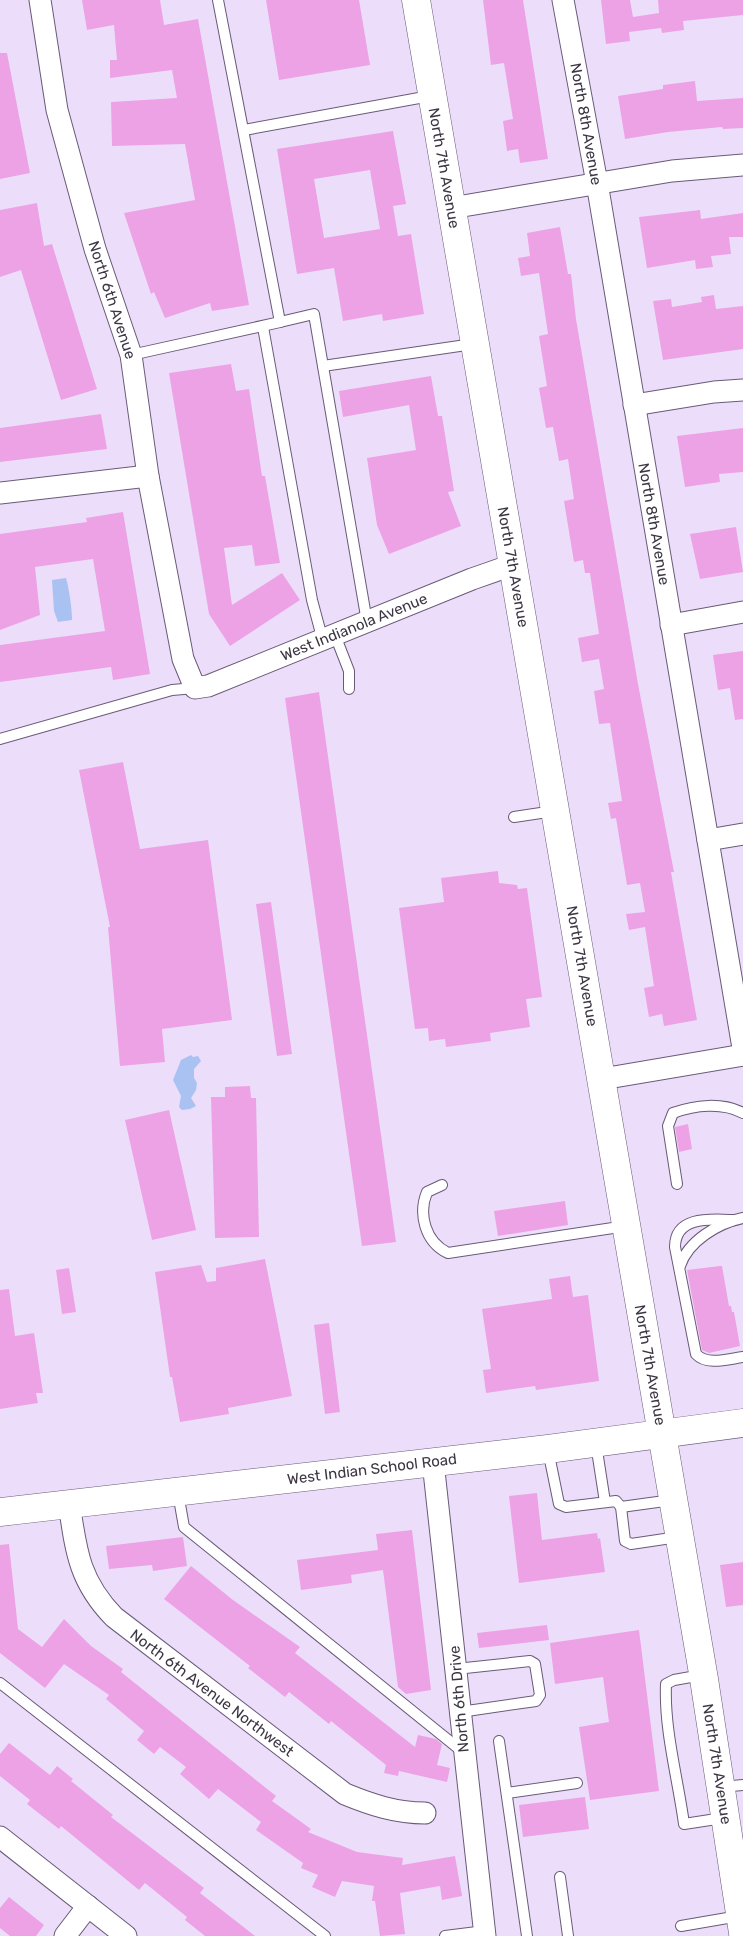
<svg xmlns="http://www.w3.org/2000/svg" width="743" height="1936" font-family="Rubik,sans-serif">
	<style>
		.water { fill: #a9c2f2 }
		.building { fill: #eda2e5; fill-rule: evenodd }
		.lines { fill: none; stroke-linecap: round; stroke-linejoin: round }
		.lane-casing { stroke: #695a78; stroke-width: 12 }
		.street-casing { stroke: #695a78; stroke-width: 23 }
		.secondary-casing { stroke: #695a78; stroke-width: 29 }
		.lane { stroke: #fff; stroke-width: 10 }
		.street { stroke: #fff; stroke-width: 21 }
		.secondary { stroke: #fff; stroke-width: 28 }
		.labels { text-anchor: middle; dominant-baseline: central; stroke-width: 4; stroke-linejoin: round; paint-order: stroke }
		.street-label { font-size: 15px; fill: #3d3744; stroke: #fff }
	</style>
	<rect width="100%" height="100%" fill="#ecdefa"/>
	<!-- water -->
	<g class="water">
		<path d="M 66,578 C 69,588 72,609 72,620 L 58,622 L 54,611 L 52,580 Z"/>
		<polygon points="191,1055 193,1057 198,1056 201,1061 194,1069 194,1078 197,1083 196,1090 191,1098 196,1106 190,1109 182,1110 179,1107 181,1096 173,1080 181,1060"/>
	</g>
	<!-- building -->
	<g class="building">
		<polygon points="82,0 160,0 164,25 198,19 249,305 212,311 210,303 165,318 154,292 151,294 124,213 195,200 185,144 112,146 111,102 177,98 172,70 110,78 110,60 117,60 114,25 87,30"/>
		<polygon points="266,0 359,0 370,65 279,80"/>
		<polygon points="483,0 523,0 548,159 520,163 518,149 507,151 503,121 513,119 504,63 491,65"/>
		<polygon points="601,0 630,0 633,17 659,13 658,0 743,0 743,15 683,21 684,30 662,33 661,28 629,32 630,41 606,44"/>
		<polygon points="0,53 7,53 30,173 0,179"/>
		<polygon points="695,81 697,101 743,98 743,128 723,129 722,127 668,132 625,139 618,96 663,89 663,85"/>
		<path d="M 393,131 L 406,204 L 393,206 L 398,236 L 411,234 L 424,314 L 383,321 L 382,314 L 343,321 L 334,268 L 297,274 L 277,149 ZM 370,170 L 380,229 L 324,238 L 314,179 Z"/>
		<polygon points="37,203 44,246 52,244 97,389 61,400 21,270 0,277 0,210"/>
		<polygon points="700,210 701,219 743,213 743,237 729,237 731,254 711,256 713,267 696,269 695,260 647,268 639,217"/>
		<polygon points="560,227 568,274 571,274 576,319 638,684 674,872 671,872 697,1020 664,1026 662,1014 649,1017 644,988 654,986 645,927 629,930 626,914 645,912 640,883 627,885 616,818 611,819 608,803 622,801 610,723 599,724 594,691 604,689 599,659 582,662 578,638 599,634 590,573 585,573 583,560 574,562 564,501 574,499 568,459 559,461 553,427 546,428 539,388 547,386 539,336 548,334 539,273 521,276 518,258 530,256 527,233"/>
		<polygon points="714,295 716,309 743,306 743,349 663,360 653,301 671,299 672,307 702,302 701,297"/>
		<polygon points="231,364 236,391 249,389 262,476 265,476 280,563 255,566 252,545 224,548 232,605 282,573 300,600 230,646 209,614 169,373"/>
		<polygon points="431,376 438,416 442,416 454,491 448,492 461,526 389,554 377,525 367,458 416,450 409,405 343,417 339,391"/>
		<polygon points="101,414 107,449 0,462 0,428"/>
		<polygon points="743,428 743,472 719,474 720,482 685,487 677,436"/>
		<polygon points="123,512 150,674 113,680 111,667 0,682 0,645 105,631 93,559 35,567 40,615 0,630 0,534 87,522 86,518"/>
		<polygon points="736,527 743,572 700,579 690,534"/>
		<polygon points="743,651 743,719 735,720 730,688 718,690 713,655"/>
		<polygon points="319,692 396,1242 362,1246 285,698"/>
		<polygon points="123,762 140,849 208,840 232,1020 162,1029 165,1062 120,1066 108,927 110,927 79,770"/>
		<polygon points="498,871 499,883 517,885 518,889 527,888 542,997 526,999 530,1027 490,1033 491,1041 446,1047 445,1039 429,1041 428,1028 415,1029 399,908 444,902 441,878"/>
		<polygon points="271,902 292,1054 277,1056 256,904"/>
		<polygon points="250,1086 251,1098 256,1098 259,1237 215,1238 211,1097 225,1097 225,1087"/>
		<polygon points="169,1110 196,1230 152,1240 125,1120"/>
		<polygon points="688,1124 692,1149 679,1152 675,1127"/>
		<polygon points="565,1201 568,1225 498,1236 494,1211"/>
		<polygon points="265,1259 292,1396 228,1408 229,1414 180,1422 172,1377 170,1377 155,1272 201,1265 207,1282 216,1281 216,1268"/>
		<polygon points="720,1266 722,1266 729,1306 731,1306 732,1312 734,1312 740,1346 709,1353 702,1350 687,1270"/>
		<polygon points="69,1268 76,1312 62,1314 56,1270"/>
		<polygon points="570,1276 573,1297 588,1295 599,1381 536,1390 535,1386 486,1393 483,1370 491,1369 482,1309 552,1299 549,1279"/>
		<polygon points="9,1289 15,1336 34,1333 43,1393 36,1393 38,1403 0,1409 0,1290"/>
		<polygon points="329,1323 340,1412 325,1414 314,1325"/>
		<polygon points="537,1493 542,1540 597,1533 598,1539 600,1538 605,1572 519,1583 509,1496"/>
		<polygon points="412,1530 431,1690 406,1694 398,1687 383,1570 351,1575 352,1583 301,1590 297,1560 378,1550 376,1534"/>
		<polygon points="183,1537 187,1566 153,1571 152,1565 109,1569 106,1546"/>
		<polygon points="9,1544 18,1629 42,1647 64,1619 91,1646 123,1669 121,1672 276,1796 272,1801 311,1829 308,1832 357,1852 403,1858 402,1865 455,1856 462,1896 442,1900 440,1886 400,1893 405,1934 380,1936 375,1901 372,1901 374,1886 342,1881 335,1897 312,1887 318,1875 301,1868 303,1863 256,1830 261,1822 218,1789 209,1799 180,1774 186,1767 160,1747 154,1754 137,1740 144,1731 106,1699 109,1695 64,1664 45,1688 0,1653 0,1545"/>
		<polygon points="743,1562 743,1605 726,1607 720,1565"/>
		<polygon points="191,1566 233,1600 300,1647 295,1653 415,1747 418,1735 436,1739 442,1744 437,1765 450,1768 447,1782 399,1771 398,1776 384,1773 386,1765 331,1721 329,1724 289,1692 285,1697 248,1668 250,1666 164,1599"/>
		<polygon points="547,1625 549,1640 479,1648 477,1633"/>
		<polygon points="639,1630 659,1791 590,1800 579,1727 609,1722 603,1677 555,1684 550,1643"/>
		<polygon points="9,1743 50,1775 57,1766 73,1779 71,1781 113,1815 111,1817 204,1888 200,1893 255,1936 205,1936 185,1920 187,1917 145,1883 139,1890 61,1826 59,1829 27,1804 30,1800 0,1776 0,1754"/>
		<polygon points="585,1797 589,1829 523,1837 519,1805"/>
		<polygon points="9,1897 44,1925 36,1936 10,1936 0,1928 0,1908"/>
	</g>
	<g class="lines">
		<!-- lane casing -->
		<g class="lane-casing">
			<g id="lane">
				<polyline points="218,0 280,322 314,314 367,622"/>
				<polyline points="244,130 430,96"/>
				<polyline points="263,327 312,600 323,641"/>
				<polyline points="131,355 280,322"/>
				<polyline points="323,366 473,344"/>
				<polyline points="335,635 349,671 349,689"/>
				<polyline points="0,739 172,690 195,688"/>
				<polyline points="514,817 554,811"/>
				<path d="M 677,1184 L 668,1126 L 673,1113 C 695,1105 722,1102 743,1113"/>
				<path d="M 442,1185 L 427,1192 C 418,1214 425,1242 448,1253 L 626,1226"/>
				<path d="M 732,1220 C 710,1219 675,1216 675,1247 L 696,1354 C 707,1366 728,1359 743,1357"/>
				<path d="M 680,1266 C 688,1241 718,1223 743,1218"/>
				<polyline points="596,1444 605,1502"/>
				<polyline points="548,1450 559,1504 566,1507 616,1501 621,1507 625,1541 631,1544 678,1537"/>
				<polyline points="178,1493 184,1527 463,1752"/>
				<polyline points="621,1507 672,1500"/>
				<polyline points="456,1669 530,1661 535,1664 540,1695 536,1701 460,1712"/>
				<path d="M 702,1675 L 674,1680 L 666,1684 C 664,1730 678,1779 684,1824 L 723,1818"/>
				<polyline points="0,1683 325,1936"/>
				<polyline points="499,1741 527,1936"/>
				<polyline points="721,1787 743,1785"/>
				<polyline points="507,1793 577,1783"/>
				<polyline points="560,1877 568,1936"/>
				<polyline points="681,1926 739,1916"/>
				<polyline points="445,1936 485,1931"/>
			</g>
		</g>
		<!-- street casing -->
		<g class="street-casing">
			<g id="street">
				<polyline points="40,0 57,110 95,249 131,355 148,476 183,659 195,688 208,686 472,579 512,565"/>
				<polyline points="563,0 597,183 743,1048"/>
				<polyline points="451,208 672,171 743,165"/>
				<polyline points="634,405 714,392 743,390"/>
				<polyline points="0,493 148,476"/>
				<polyline points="671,625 743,612"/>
				<polyline points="708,840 743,834"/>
				<polyline points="602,1079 743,1055"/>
				<polyline points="433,1462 485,1936"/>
				<path d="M 69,1503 C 76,1551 79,1581 114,1617 L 345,1794 C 372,1805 396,1813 425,1813"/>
				<polyline points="0,1837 126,1936"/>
				<polyline points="65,1936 88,1906"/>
			</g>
		</g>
		<!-- secondary casing -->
		<g class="secondary-casing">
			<g id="secondary">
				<polyline points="416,0 704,1679 743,1933"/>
				<polyline points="0,1512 548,1449 743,1423"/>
			</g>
		</g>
		<!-- lane -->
		<use href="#lane" class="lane"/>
		<!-- street -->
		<use href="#street" class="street"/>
		<!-- secondary -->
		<use href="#secondary" class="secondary"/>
	</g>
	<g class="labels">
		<!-- street labels -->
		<g class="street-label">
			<text transform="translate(586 124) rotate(80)">North 8th Avenue</text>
			<text transform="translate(444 168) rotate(80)">North 7th Avenue</text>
			<text transform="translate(112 300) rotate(72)">North 6th Avenue</text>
			<text transform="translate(654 524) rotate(80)">North 8th Avenue</text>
			<text transform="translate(513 567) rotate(80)">North 7th Avenue</text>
			<text transform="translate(354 627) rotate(-22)">West Indianola Avenue</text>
			<text transform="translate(582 966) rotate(80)">North 7th Avenue</text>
			<text transform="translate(650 1365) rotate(80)">North 7th Avenue</text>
			<text transform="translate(372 1469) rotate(-7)">West Indian School Road</text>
			<text transform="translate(212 1693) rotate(37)">North 6th Avenue Northwest</text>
			<text transform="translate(459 1699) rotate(-95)">North 6th Drive</text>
			<text transform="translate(717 1764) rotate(81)">North 7th Avenue</text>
		</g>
	</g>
</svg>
